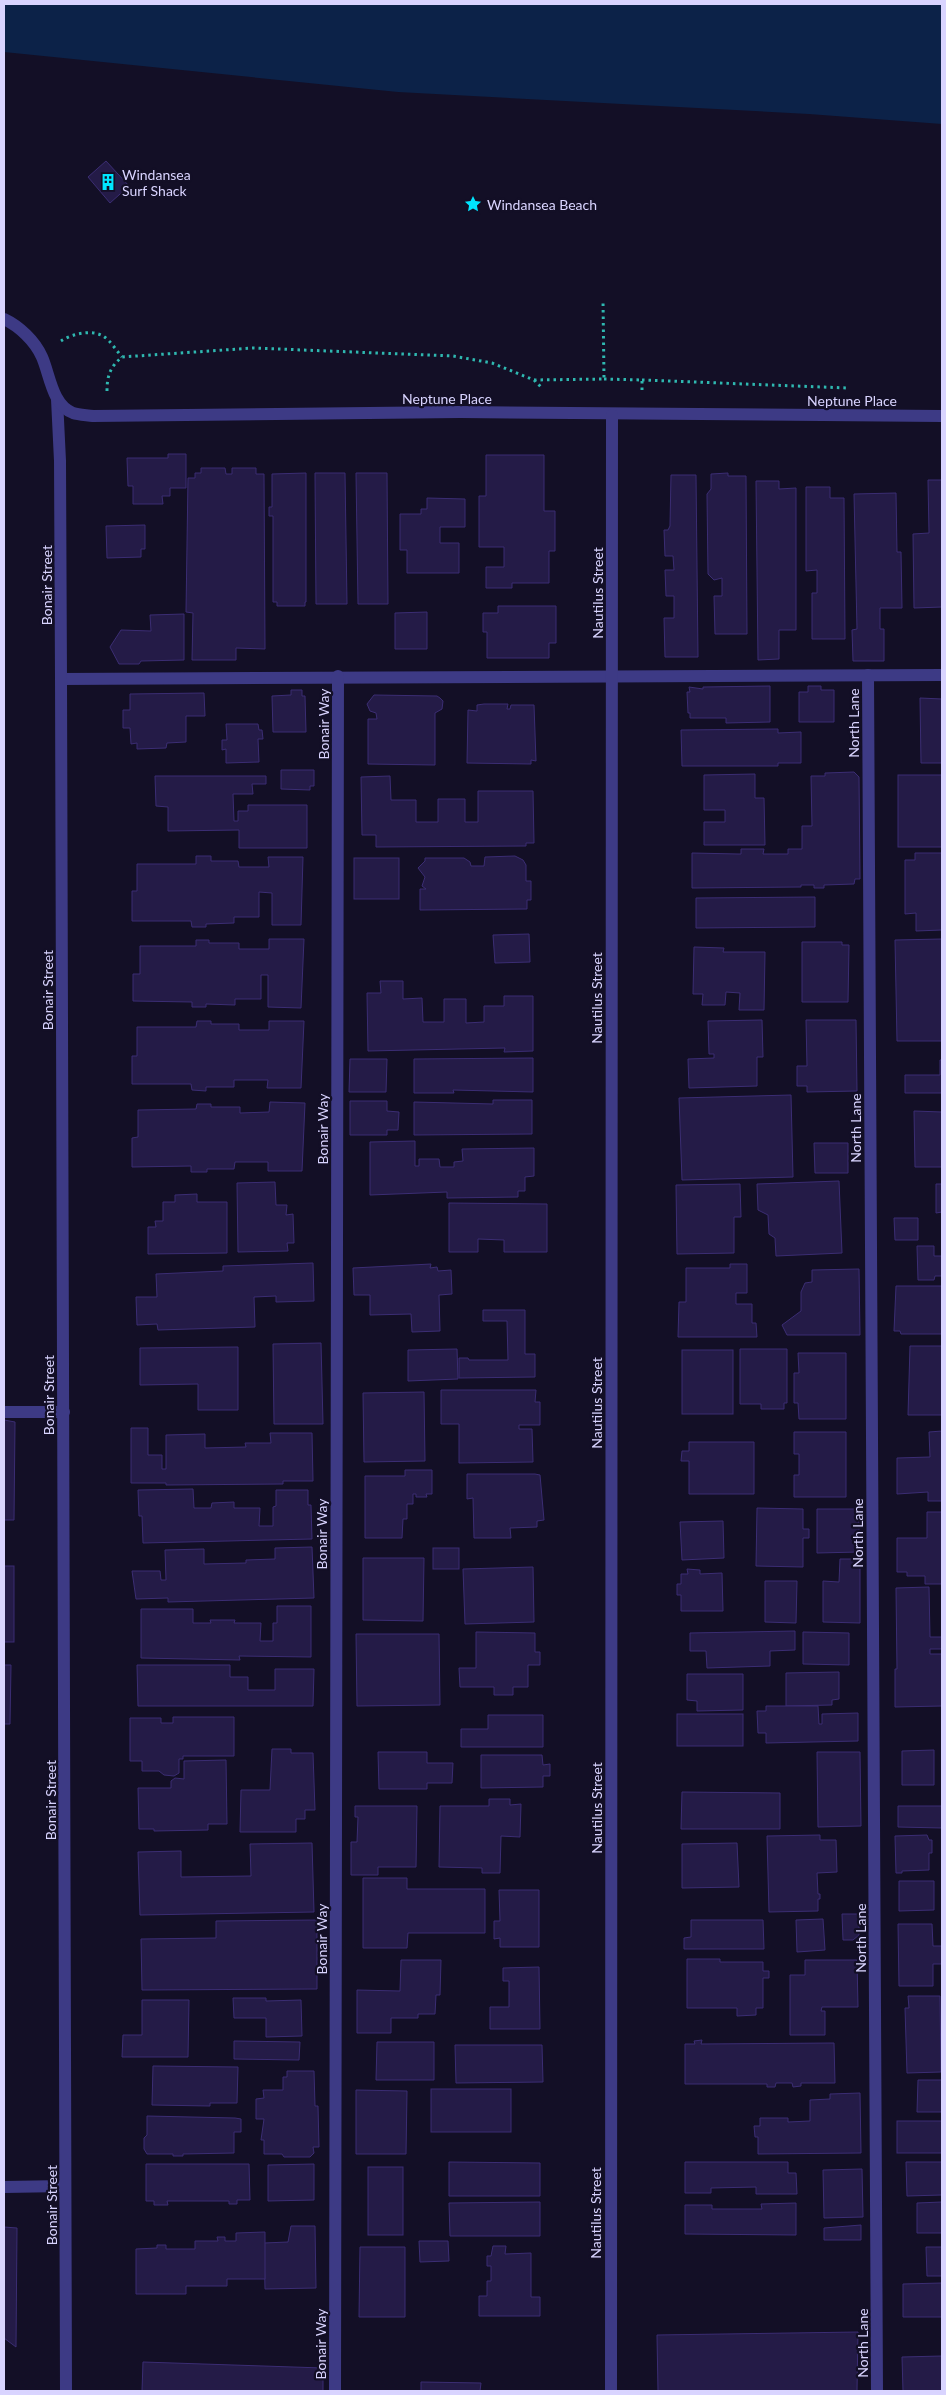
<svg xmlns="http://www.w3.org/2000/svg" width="946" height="2395" font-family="Lato,sans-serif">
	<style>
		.water { fill: #0c2248 }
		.building { fill: #241b47; stroke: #3b2d73 }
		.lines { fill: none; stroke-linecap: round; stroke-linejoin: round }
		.path { stroke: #2fb8b0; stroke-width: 3; stroke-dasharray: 2.5 4; stroke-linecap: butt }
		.service { stroke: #3d3a85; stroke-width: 12 }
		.minor { stroke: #3d3a85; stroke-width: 12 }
		.tertiary { stroke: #3d3a85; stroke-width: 12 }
		.labels { text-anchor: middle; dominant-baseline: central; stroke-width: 4.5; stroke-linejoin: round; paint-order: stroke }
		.poi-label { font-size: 14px; fill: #d9d4ff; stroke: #130f26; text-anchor: start }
		.street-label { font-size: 14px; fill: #d9d4ff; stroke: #130f26 }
	</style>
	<rect width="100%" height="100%" fill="#130f26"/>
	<!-- water -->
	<polygon class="water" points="4,4 942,4 942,124 809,114 398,92 4,52"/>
	<!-- building -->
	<g class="building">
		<polygon points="106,161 129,186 110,203 88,177"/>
		<polygon points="168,454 186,454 186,488 170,488 170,496 162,496 163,504 133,504 133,486 128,486 127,458 168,458"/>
		<polygon points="486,455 544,455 544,511 555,511 555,551 549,551 549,583 512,583 512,588 486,588 486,567 504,567 504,547 479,547 479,496 486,496"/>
		<polygon points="201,468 225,468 226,474 232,474 232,468 256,468 256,474 264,474 265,649 236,648 236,660 192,660 193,613 186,612 188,478 195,478 195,473 201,473"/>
		<polygon points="306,473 306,602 305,602 305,606 277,606 277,602 273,602 273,516 269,516 269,507 272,507 272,474"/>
		<polygon points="315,473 345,473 347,604 316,604"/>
		<polygon points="356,473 387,473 388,604 358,604"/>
		<polygon points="728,473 728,476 746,476 747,634 715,634 714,596 722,596 722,578 714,580 708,574 707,494 711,489 711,474"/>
		<polygon points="671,475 696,475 698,657 665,657 664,618 674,618 674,596 666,596 665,570 674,570 673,556 665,556 664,530 668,530 670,526"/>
		<polygon points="928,480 942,480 942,607 914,608 913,534 929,533"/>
		<polygon points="756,481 779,481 779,489 796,488 796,630 779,630 779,659 758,660"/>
		<polygon points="806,487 830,487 830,498 844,498 845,639 812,639 812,593 817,593 817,570 806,571"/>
		<polygon points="896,493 897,552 901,552 902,608 880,608 880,629 884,629 884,661 853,661 852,630 857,629 854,494"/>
		<polygon points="427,498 465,499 465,527 440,527 440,543 459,543 459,573 407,573 407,550 400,550 400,514 421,514 421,509 427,509"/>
		<polygon points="145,525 145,549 141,549 141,557 107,558 106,526"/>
		<polygon points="498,606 556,606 556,643 549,643 549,658 487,658 487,632 483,632 483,613 498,613"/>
		<polygon points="427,612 427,649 395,649 395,613"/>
		<polygon points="184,614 184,660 141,661 139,664 119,664 110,647 121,630 151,631 150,615"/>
		<polygon points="770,686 770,722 726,723 726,718 690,718 690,713 688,713 687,692 690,692 689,687 703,689 703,687"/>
		<polygon points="808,686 821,686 821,690 834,690 834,722 799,722 799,692 808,692"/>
		<polygon points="291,690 302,690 302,696 305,696 306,732 273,732 272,696 291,695"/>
		<polygon points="204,693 205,716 186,716 186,742 167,743 166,748 137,749 137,743 131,744 130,728 123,728 123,710 130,710 130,694"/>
		<polygon points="374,695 437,696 440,698 443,701 442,709 435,713 435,765 368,764 368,719 377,719 376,713 370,711 367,704"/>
		<polygon points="920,698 942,699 942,763 921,763"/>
		<polygon points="484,704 508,704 507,709 510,709 511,705 534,705 536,761 531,760 531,764 467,763 468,710 477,711 477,705"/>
		<polygon points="226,724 258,724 259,730 262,730 263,739 258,739 259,762 226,763 226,749 222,750 222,740 227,740"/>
		<polygon points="778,729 778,733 801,732 801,763 778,763 778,766 682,766 681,730"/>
		<polygon points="281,770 314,770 314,786 310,786 310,790 281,789"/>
		<polygon points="854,772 859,777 860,879 855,879 854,884 824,885 824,888 814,888 814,885 801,885 801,887 692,888 692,853 738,854 741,854 741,849 764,849 763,854 788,854 788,849 802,849 802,826 812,826 811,776 825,776 825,773"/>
		<polygon points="755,774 755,798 764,798 765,845 704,845 704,822 725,822 725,810 704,810 704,775"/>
		<rect x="898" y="775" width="44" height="72"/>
		<polygon points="155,776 266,776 266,784 252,784 253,794 233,794 234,821 238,821 238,811 248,811 248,805 307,805 307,848 239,848 239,830 168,831 168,807 156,806"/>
		<polygon points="390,776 391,800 416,800 416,822 438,822 438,799 465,799 465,822 478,822 478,791 533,791 534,843 526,843 526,846 376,847 376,835 362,835 361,777"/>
		<polygon points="915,853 942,853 942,930 916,931 916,913 905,914 905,860 915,860"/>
		<polygon points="196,856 211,856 211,861 238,861 239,867 269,867 268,857 303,857 301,925 272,925 272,893 259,892 259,917 234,917 234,923 206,924 206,927 192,927 191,921 132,921 132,891 137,891 137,864 196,864"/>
		<polygon points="515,856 523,860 526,865 526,881 531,881 531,900 527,900 527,909 420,910 420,889 426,889 422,886 425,877 418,868 425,861 425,858 464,858 470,862 471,866 484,866 485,857"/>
		<rect x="354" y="858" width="45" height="41"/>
		<polygon points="815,897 815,927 696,928 696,898"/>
		<polygon points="529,934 530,962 495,963 493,935"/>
		<polygon points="269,939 304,939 301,1008 268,1007 268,975 261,975 261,999 235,999 235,1005 206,1004 206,1007 192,1007 192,1002 133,1001 133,974 140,974 140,946 196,946 196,940 209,940 209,943 239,943 239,949 269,949"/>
		<polygon points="942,939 942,1041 897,1041 895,940"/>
		<polygon points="802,942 842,942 842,945 849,945 848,1002 802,1002"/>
		<polygon points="694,947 724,948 723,952 765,952 764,1010 739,1010 740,993 726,992 725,1005 702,1005 703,994 693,994"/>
		<polygon points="380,981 403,981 403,999 422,998 423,1022 444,1022 444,999 466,999 466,1023 484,1022 484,1006 504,1006 504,996 533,996 533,1051 504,1052 505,1048 368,1051 367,993 381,993"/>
		<polygon points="762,1020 763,1057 757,1057 757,1086 689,1088 688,1059 714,1058 714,1054 709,1054 708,1021"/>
		<polygon points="806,1020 856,1020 857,1091 807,1092 807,1086 797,1086 797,1066 807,1066"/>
		<polygon points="197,1021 211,1021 211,1024 239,1024 239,1030 269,1030 269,1021 304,1021 301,1088 267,1088 268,1080 234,1080 234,1087 206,1087 206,1091 192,1090 191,1084 132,1084 132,1056 137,1056 137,1027 196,1027"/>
		<polygon points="533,1058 533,1092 453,1090 454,1093 414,1093 414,1059"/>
		<polygon points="350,1059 387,1059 386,1092 349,1092"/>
		<polygon points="940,1060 942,1060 942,1093 905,1093 905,1075 940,1075"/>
		<polygon points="791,1095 793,1177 682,1180 679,1098"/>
		<polygon points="493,1100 532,1100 532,1134 414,1135 414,1102 493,1104"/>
		<polygon points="350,1101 387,1101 387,1111 399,1112 398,1130 387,1130 387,1135 350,1135"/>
		<polygon points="270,1102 305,1103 302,1171 268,1171 268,1162 235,1162 234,1169 207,1169 207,1172 191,1172 191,1166 132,1167 132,1138 138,1137 138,1110 196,1109 197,1104 211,1104 211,1107 240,1107 240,1113 269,1112"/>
		<polygon points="914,1111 942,1112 942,1167 915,1167"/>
		<polygon points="415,1141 415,1166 419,1166 419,1159 439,1159 440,1167 454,1167 454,1162 463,1161 462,1149 534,1148 534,1176 525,1177 525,1191 518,1191 518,1197 447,1198 447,1192 370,1195 370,1142"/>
		<polygon points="814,1143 848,1143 848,1173 815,1173"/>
		<polygon points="839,1181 842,1253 776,1256 775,1238 769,1234 768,1215 758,1210 757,1184"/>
		<polygon points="275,1182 276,1205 287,1205 286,1215 293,1214 294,1243 287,1243 288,1251 238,1252 237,1183"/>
		<polygon points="740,1184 741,1217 734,1217 734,1253 677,1254 676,1185"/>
		<polygon points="936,1184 942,1184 942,1212 936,1213"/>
		<polygon points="197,1194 197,1202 227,1202 227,1253 148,1254 148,1227 156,1227 155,1221 163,1221 163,1202 175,1202 175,1195"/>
		<polygon points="449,1203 547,1204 547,1252 504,1252 504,1240 478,1239 478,1252 449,1252"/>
		<polygon points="894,1218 918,1218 918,1240 895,1240"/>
		<polygon points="917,1246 934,1246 934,1256 942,1256 942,1276 935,1276 934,1280 918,1280"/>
		<polygon points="313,1263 314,1301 276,1302 276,1296 254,1297 255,1327 158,1330 157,1324 137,1325 136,1297 157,1297 156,1274 223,1271 223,1266"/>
		<polygon points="431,1264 430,1268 437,1267 438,1271 451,1270 452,1294 439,1295 440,1331 412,1332 411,1314 370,1315 370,1295 354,1295 353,1268"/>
		<polygon points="730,1264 747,1264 747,1293 736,1293 736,1304 752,1304 752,1323 756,1323 757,1337 678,1337 679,1302 686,1302 686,1268 730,1268"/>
		<polygon points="859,1269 860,1335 787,1335 782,1325 801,1311 801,1292 805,1283 812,1282 812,1270"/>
		<polygon points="896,1286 942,1286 942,1334 901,1334 900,1331 894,1331"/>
		<polygon points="483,1310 525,1310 525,1354 535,1354 535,1377 459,1378 459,1358 468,1358 469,1360 508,1360 507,1321 483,1321"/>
		<polygon points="321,1343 323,1424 274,1424 273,1344"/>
		<polygon points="910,1346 942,1346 942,1415 908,1415"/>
		<polygon points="238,1347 238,1410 198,1410 198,1384 140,1385 140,1348"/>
		<polygon points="457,1349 458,1379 408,1381 408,1350"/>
		<polygon points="740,1349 787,1349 787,1403 784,1403 784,1409 761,1409 761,1404 740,1404"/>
		<rect x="682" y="1350" width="51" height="64"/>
		<polygon points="798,1353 846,1353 846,1419 799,1419 798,1403 794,1403 794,1373 799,1373"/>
		<polygon points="441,1390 536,1390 535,1402 540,1402 540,1425 519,1425 519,1429 532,1429 533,1462 459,1463 459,1424 441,1424"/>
		<polygon points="424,1392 425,1461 364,1462 363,1393"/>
		<polygon points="4,1420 15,1422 14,1520 4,1520"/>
		<polygon points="131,1428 148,1428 148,1455 162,1455 162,1469 166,1469 166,1435 205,1434 205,1448 246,1447 245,1443 271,1443 270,1433 312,1433 313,1481 283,1481 283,1484 166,1485 166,1483 131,1483"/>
		<polygon points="942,1431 942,1501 928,1501 928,1492 897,1494 897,1458 930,1457 929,1432"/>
		<polygon points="794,1432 846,1432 846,1497 794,1497 794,1475 799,1475 799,1454 794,1454"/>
		<polygon points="689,1442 754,1442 754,1494 689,1494 689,1461 681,1461 682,1451 689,1451"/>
		<polygon points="405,1470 432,1470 432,1494 426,1494 427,1497 416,1497 416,1494 413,1494 413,1504 407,1504 407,1519 403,1519 402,1538 365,1538 365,1476 405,1476"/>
		<polygon points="467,1474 535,1474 540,1475 544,1520 537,1521 537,1527 510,1528 511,1538 474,1538 473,1498 467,1499"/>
		<polygon points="193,1489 194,1508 211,1508 212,1503 234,1502 234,1508 260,1508 259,1526 273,1526 273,1507 276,1506 276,1490 308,1490 308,1505 311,1505 312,1539 143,1543 142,1516 139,1516 138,1490"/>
		<polygon points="757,1508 803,1509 803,1529 809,1529 809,1538 803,1538 803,1567 756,1566"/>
		<polygon points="817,1509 859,1509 859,1552 817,1553"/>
		<polygon points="927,1512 942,1512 942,1584 925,1584 925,1576 907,1576 907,1572 897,1572 897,1538 927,1538"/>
		<polygon points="723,1521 724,1558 682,1560 680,1522"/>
		<polygon points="312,1547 314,1598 168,1602 168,1598 136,1599 132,1571 160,1571 161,1580 166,1580 165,1550 204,1549 204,1564 246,1563 246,1560 275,1559 275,1548"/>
		<rect x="433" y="1548" width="26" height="21"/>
		<polygon points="363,1558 424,1558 423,1621 363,1620"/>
		<polygon points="840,1559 860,1559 860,1623 823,1622 823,1581 839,1582"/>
		<rect x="4" y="1566" width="10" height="76"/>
		<polygon points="533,1567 534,1622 465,1624 463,1569"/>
		<polygon points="687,1569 700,1570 700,1574 722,1573 723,1611 681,1611 681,1595 677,1595 677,1584 681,1584 681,1574 688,1574"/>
		<polygon points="765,1581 797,1581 796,1623 765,1622"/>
		<polygon points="929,1587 930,1637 942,1637 942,1649 930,1649 930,1654 942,1654 942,1706 895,1707 895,1669 897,1669 896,1588"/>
		<polygon points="277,1606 311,1606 311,1657 239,1656 240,1660 141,1658 141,1609 193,1609 193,1623 211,1623 210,1620 235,1620 234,1623 261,1623 260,1641 273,1641 273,1623 277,1623"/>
		<polygon points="795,1631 795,1650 770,1651 770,1666 707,1668 706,1651 690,1651 690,1633"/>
		<polygon points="476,1632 535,1633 535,1652 540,1652 540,1665 528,1665 528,1687 513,1687 513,1695 494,1695 494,1687 460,1687 459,1668 476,1668"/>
		<polygon points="803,1632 849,1633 849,1665 803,1664"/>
		<polygon points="356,1634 439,1634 440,1705 357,1706"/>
		<polygon points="4,1665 11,1665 10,1724 4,1724"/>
		<polygon points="137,1665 230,1665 230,1677 248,1677 248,1690 275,1690 275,1669 314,1669 313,1706 138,1706"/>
		<polygon points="839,1672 839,1699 832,1700 832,1705 786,1706 786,1673"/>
		<polygon points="687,1674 743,1674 743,1710 697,1711 697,1701 687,1700"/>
		<polygon points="766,1706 818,1706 819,1724 822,1724 822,1714 858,1713 858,1741 766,1743 766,1733 758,1733 757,1711 766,1711"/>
		<rect x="677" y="1714" width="66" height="32"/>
		<polygon points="488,1715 543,1715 543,1747 461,1747 461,1729 488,1729"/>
		<polygon points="173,1717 234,1717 234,1756 183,1756 183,1759 179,1759 179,1773 174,1776 164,1775 159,1771 142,1771 142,1761 130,1761 130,1718 161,1718 161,1723 173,1723"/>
		<polygon points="272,1749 291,1749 291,1753 313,1753 315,1810 305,1810 305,1819 296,1819 296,1832 240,1832 241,1790 270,1790"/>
		<polygon points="934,1750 934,1785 902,1785 902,1751"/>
		<polygon points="378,1752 427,1752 427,1763 453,1763 452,1783 427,1783 427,1789 379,1789"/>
		<polygon points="817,1752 860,1752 861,1826 818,1827"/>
		<polygon points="481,1755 542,1755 543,1765 550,1764 550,1776 543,1776 543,1787 481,1788"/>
		<polygon points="226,1760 227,1824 208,1824 208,1830 154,1831 154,1829 139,1829 138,1788 171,1788 171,1781 175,1778 184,1779 184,1761"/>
		<polygon points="682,1792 780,1793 780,1829 681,1829"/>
		<polygon points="489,1799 510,1799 510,1805 521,1804 520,1837 501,1836 500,1873 482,1873 482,1868 439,1867 440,1806 489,1806"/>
		<polygon points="355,1806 417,1806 416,1867 378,1867 378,1875 351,1875 351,1842 357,1842 358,1817 355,1817"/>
		<polygon points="898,1806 942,1806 942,1828 898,1827"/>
		<polygon points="820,1835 820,1840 836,1840 837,1872 817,1873 818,1894 820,1894 820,1899 818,1899 818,1911 769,1912 767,1836"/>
		<polygon points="927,1835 929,1840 932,1840 932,1853 929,1853 929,1870 902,1871 902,1873 896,1873 895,1836"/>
		<polygon points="312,1843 314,1912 140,1915 138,1852 181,1851 181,1877 251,1876 250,1844"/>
		<polygon points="737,1843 739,1887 682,1888 682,1844"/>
		<polygon points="363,1878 407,1878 407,1889 485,1889 485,1933 408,1933 407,1948 363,1948"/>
		<polygon points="899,1881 934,1881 934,1910 899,1911"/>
		<polygon points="499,1890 539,1890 539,1947 500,1947 500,1938 494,1939 494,1921 500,1921"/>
		<polygon points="842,1914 859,1914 859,1935 853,1940 843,1940"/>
		<polygon points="823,1919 825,1950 797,1952 796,1920"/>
		<polygon points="317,1920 317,1989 142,1990 141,1939 216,1938 216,1921"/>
		<polygon points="691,1920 763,1920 764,1949 684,1949 684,1938 691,1937"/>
		<polygon points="898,1924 932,1924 933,1946 942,1946 942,1964 933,1964 933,1986 899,1986"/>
		<polygon points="687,1959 720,1959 720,1962 763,1962 763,1971 769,1971 769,1978 763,1978 763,2008 756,2008 756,2015 737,2016 737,2008 687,2008"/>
		<polygon points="401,1960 441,1960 440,1995 436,1995 435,2014 418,2014 418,2018 391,2018 391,2033 357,2033 357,1990 400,1991"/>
		<polygon points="805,1960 857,1960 858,2007 822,2007 821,2011 825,2011 825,2035 790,2035 790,1975 805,1975"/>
		<polygon points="539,1967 540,2029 490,2029 490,2007 509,2007 509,1981 503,1981 503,1968"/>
		<polygon points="908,1996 940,1996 941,2072 907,2073 905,2008 909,2008"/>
		<polygon points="233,1998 266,1998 266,2001 301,2000 302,2036 266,2037 266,2018 234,2018"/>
		<polygon points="142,2000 189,2000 188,2057 122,2057 123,2035 142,2035"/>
		<polygon points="702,2040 701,2044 834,2043 835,2083 801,2083 801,2086 793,2087 792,2083 776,2083 775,2087 767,2087 767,2084 685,2084 685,2044 695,2044 694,2041"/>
		<polygon points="234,2041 300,2042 299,2060 234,2059"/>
		<polygon points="377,2042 434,2042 434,2080 376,2080"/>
		<polygon points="455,2045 542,2045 543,2082 456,2083"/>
		<polygon points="153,2066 238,2067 237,2103 210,2103 210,2106 152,2105"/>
		<polygon points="287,2071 314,2071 315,2106 318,2106 319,2147 313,2147 314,2153 310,2157 284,2157 282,2154 264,2154 264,2140 261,2140 264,2119 256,2119 256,2099 264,2098 263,2090 283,2090 283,2077 287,2077"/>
		<polygon points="918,2080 942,2080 942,2112 917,2112"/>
		<rect x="431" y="2089" width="80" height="43"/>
		<polygon points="356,2090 407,2091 406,2154 356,2154"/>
		<polygon points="860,2093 861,2153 758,2154 758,2137 755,2137 754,2126 760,2126 760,2118 788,2118 788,2122 810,2121 810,2100 830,2099 830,2094"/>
		<polygon points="147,2116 235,2118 241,2119 241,2132 234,2132 234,2153 183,2154 183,2156 173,2156 173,2154 147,2154 144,2149 144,2138 147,2135"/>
		<rect x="897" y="2121" width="45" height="32"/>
		<polygon points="449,2162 540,2163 540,2196 449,2196"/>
		<polygon points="685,2162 788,2162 788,2173 796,2173 797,2194 756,2194 756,2187 711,2188 711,2193 685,2193"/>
		<polygon points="906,2162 942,2162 942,2195 907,2196"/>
		<polygon points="146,2164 249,2164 250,2200 237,2200 237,2204 229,2204 229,2201 167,2201 168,2205 154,2205 154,2201 146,2201"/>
		<polygon points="314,2164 314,2200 268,2201 268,2165"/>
		<rect x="368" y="2167" width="35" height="68"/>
		<polygon points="862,2169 863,2217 824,2218 823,2170"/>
		<polygon points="540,2202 540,2236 450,2236 449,2203"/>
		<polygon points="942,2202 942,2233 917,2233 917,2203"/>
		<polygon points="796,2203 796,2235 685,2234 685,2205 712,2205 712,2209 762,2209 761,2204"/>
		<polygon points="861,2225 861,2240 824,2240 824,2228"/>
		<polygon points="291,2226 315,2226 316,2288 265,2289 264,2243 288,2242"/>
		<polygon points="4,2227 17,2228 16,2347 4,2338"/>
		<polygon points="265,2232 265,2279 227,2279 227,2286 186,2286 186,2294 136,2294 136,2249 157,2248 157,2245 166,2245 166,2249 195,2249 195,2241 218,2241 217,2237 225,2237 225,2241 236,2241 236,2233"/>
		<polygon points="419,2241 448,2241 449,2261 420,2262"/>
		<polygon points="493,2246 506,2246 505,2254 531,2253 531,2297 540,2297 540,2316 479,2316 479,2296 487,2296 487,2281 491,2281 491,2266 487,2266 487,2256 491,2256"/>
		<polygon points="360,2247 405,2247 405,2317 359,2317"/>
		<polygon points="926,2247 942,2247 942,2276 927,2276"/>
		<polygon points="942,2283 942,2317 903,2317 903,2284"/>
		<polygon points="858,2332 857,2391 658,2391 657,2335"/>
		<polygon points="942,2356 942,2391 903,2391 902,2357"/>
		<polygon points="143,2362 323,2368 323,2391 142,2391"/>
		<polygon points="421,2382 481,2383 480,2391 421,2391"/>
	</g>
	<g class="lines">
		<!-- path -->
		<g class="path">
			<path d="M 61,341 C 72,334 91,329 103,336 C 110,340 116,350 122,357"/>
			<polyline points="604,379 642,380 642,390"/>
			<polyline points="534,380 604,379 603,300"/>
			<polyline points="642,380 848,388"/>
			<path d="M 107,391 C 107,376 110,367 122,357 L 253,348 L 453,356 L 492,363 L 534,380 L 541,387"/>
		</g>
		<!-- service -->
		<g class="service">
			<polyline points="868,675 877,2391"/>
			<polyline points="61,679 942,675"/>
			<polyline points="4,1412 64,1412"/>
			<polyline points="4,2187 65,2186"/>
			<polyline points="335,2391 338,676"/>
		</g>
		<!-- minor -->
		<polyline class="minor" points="57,399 60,461 61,679 66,2391"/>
		<!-- tertiary -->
		<g class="tertiary">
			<path d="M 4,319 C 19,326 35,341 42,357 C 50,375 52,405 73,413 C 79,415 87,415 93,416 L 460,412 L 942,416"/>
			<polyline points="611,2391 612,415"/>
		</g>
	</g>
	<!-- icons -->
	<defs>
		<g id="building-bare" transform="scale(1.35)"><path d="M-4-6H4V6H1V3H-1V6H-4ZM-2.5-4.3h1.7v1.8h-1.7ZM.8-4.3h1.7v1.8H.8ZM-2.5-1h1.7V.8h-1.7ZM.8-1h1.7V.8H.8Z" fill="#00e5ff" stroke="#130f26" stroke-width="2.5" paint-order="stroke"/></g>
		<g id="sight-bare" transform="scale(1.35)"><path d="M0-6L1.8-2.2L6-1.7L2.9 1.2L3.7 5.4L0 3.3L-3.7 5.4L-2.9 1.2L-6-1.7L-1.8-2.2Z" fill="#00e5ff" stroke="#130f26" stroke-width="2.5" paint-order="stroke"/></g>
	</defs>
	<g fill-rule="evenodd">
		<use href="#building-bare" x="108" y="182"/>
		<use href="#sight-bare" x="473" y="204"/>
	</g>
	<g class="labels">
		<!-- poi labels -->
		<g class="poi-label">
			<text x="122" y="174">Windansea<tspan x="122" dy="16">Surf Shack</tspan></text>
			<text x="487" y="204">Windansea Beach</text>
		</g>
		<!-- street labels -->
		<g class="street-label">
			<text x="447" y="398">Neptune Place</text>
			<text x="852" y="400">Neptune Place</text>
			<text transform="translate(46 585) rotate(-90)">Bonair Street</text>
			<text transform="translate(597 593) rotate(-90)">Nautilus Street</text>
			<text transform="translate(853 723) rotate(-90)">North Lane</text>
			<text transform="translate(323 724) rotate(-90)">Bonair Way</text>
			<text transform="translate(47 990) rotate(-90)">Bonair Street</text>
			<text transform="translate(596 998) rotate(-90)">Nautilus Street</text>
			<text transform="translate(855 1128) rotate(-90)">North Lane</text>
			<text transform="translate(322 1129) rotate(-90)">Bonair Way</text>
			<text transform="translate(48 1395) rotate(-90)">Bonair Street</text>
			<text transform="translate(596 1403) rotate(-90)">Nautilus Street</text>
			<text transform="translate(857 1533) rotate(-90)">North Lane</text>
			<text transform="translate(321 1534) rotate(-90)">Bonair Way</text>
			<text transform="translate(50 1800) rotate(-90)">Bonair Street</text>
			<text transform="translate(596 1808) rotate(-90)">Nautilus Street</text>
			<text transform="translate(860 1938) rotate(-90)">North Lane</text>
			<text transform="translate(321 1939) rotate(-90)">Bonair Way</text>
			<text transform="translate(51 2205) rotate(-90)">Bonair Street</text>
			<text transform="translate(595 2213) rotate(-90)">Nautilus Street</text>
			<text transform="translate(862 2343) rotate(-90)">North Lane</text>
			<text transform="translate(320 2344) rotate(-90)">Bonair Way</text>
		</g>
	</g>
	<!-- border -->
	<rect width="946" height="2395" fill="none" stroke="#d9d4ff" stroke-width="10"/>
</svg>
